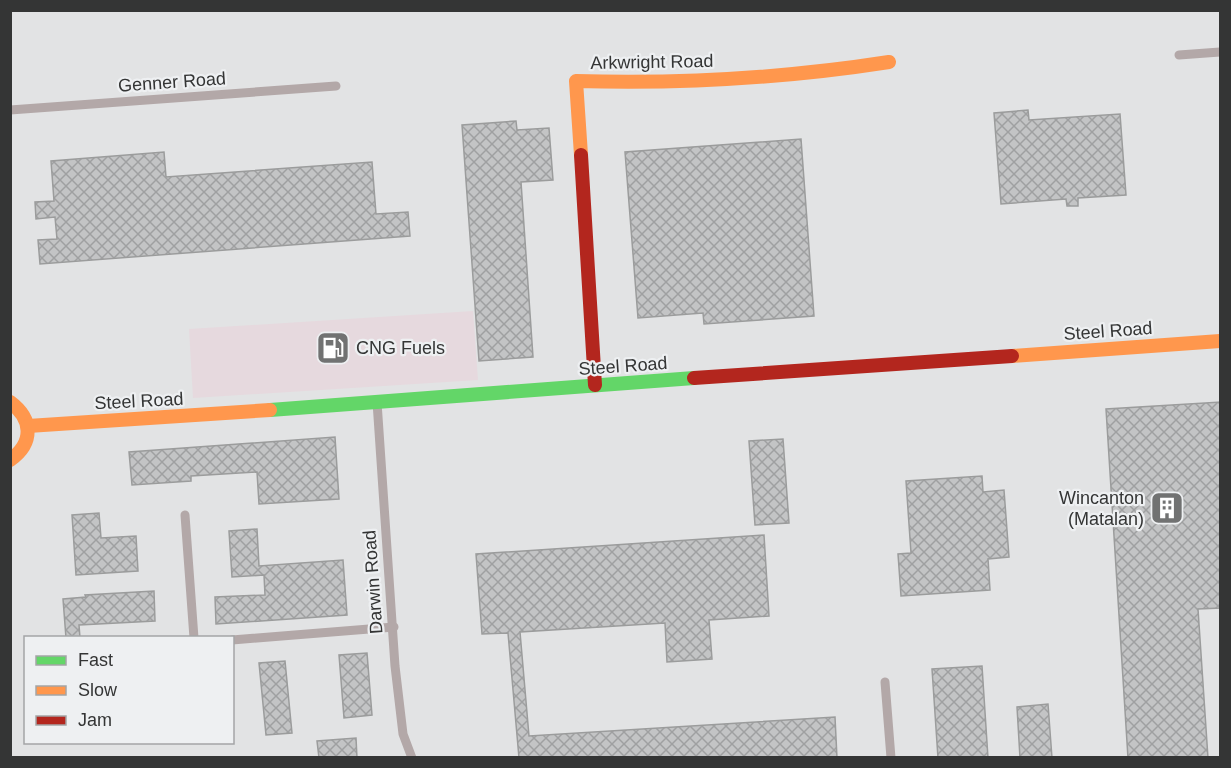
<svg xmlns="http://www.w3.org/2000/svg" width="1231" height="768" font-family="Helvetica,sans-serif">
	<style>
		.commercial { fill: #e6d9de }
		.building { fill: url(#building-cross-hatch); stroke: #9b9c9c; stroke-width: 1.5 }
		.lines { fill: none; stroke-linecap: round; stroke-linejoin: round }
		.street { stroke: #b3a8a8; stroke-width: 9 }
		.fast { stroke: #63d668; stroke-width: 14 }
		.slow { stroke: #ff974d; stroke-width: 14 }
		.jam { stroke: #b3261e; stroke-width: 14 }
		.labels { text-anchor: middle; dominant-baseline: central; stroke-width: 4.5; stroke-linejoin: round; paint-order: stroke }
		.street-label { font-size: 18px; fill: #343535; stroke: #eef0f2 }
		.poi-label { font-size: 18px; fill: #343535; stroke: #eef0f2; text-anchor: start }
	</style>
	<defs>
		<pattern id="building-cross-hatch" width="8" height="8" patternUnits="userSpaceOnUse" patternTransform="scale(1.5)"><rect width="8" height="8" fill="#c3c4c5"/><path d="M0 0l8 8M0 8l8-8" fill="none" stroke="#9fa0a1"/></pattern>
	</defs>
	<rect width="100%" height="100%" fill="#e2e3e4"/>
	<!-- commercial -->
	<polygon class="commercial" points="473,311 478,380 193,398 189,329"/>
	<!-- building -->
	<g class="building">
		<polygon points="1028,110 1029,120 1120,114 1126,195 1078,198 1078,206 1067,206 1066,199 1001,204 994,113"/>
		<polygon points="516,121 517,130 549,128 553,180 521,182 533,357 479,361 462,125"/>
		<polygon points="801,139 814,316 704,324 703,313 638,318 625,152"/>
		<polygon points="164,152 166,177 372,162 376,214 408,212 410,236 40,264 38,240 57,239 55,217 36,219 35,202 54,201 51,161"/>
		<polygon points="1221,402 1221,608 1198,609 1208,758 1128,758 1106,409"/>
		<polygon points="335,437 339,499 259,504 257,472 191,476 191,481 132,485 129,452"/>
		<polygon points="783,439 789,523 755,525 749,441"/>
		<polygon points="982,476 983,492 1004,490 1009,557 988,559 990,590 901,596 898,554 911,553 906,481"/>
		<polygon points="99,513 101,538 136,536 138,571 76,575 72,515"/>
		<polygon points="257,529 259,566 343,560 347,615 216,624 215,597 265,595 264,575 232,577 229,531"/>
		<polygon points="764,535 769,616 709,620 712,659 667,662 665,623 520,632 529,736 835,717 837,758 519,758 508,633 482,634 476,554"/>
		<polygon points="154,591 155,621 79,625 80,638 66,638 63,599 86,597 85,595"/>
		<polygon points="367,653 372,715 344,718 339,655"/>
		<polygon points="285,661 292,733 266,735 259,663"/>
		<polygon points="982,666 988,758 938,758 932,669"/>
		<polygon points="1048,704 1052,758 1020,758 1017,707"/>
		<polygon points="356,738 357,758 319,758 317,741"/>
	</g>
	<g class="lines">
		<!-- street -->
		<g class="street">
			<polyline points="1179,55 1220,52"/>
			<polyline points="10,110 336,86"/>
			<polyline points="377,402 395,666 403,734 412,758"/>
			<polyline points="185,515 194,638"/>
			<polyline points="232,640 394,627"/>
			<polyline points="885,682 891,758"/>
		</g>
		<!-- fast -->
		<polyline class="fast" points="270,410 694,378"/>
		<!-- slow -->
		<g class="slow">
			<path d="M 581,155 L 576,81 C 681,84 786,78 889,62"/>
			<polyline points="1012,356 1220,341"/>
			<path d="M 10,402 C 33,419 34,443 10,460"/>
			<polyline points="28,426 270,410"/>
		</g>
		<!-- jam -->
		<g class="jam">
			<polyline points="581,155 595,385"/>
			<polyline points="694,378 1012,356"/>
		</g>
	</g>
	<!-- icons -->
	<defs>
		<g id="fuel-square" transform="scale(1.725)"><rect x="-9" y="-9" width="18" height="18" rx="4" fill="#717272" stroke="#eef0f2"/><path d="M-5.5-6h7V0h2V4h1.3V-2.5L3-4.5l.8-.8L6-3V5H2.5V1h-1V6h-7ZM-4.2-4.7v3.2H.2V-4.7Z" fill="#fff"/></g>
		<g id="building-square" transform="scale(1.725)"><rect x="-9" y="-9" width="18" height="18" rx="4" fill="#717272" stroke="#eef0f2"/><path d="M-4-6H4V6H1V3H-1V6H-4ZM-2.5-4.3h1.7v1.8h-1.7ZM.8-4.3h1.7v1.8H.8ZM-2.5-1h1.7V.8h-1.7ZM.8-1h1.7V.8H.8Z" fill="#fff"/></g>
	</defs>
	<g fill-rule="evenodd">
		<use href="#fuel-square" x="333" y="348"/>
		<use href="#building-square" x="1167" y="508"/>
	</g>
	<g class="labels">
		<!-- street labels -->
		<g class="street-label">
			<text transform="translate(652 62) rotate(-1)">Arkwright Road</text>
			<text transform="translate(172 82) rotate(-4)">Genner Road</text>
			<text transform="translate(1108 331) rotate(-4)">Steel Road</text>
			<text transform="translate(623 366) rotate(-4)">Steel Road</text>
			<text transform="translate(139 401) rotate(-3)">Steel Road</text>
			<text transform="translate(373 582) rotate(-94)">Darwin Road</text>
		</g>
		<!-- poi labels -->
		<g class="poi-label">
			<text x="356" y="348">CNG Fuels</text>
			<text x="1144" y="498" text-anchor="end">Wincanton<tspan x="1144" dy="21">(Matalan)</tspan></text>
		</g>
	</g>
	<!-- border -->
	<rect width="1231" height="768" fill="none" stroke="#343535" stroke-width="24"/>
	<!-- legend -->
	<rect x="24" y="636" width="210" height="108" fill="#eef0f2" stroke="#a4a5a6" stroke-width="1.5"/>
	<rect x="36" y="656" width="30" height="9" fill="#63d668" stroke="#a4a5a6" stroke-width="1.5"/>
	<text x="78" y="666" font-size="18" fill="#343535">Fast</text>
	<rect x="36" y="686" width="30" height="9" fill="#ff974d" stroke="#a4a5a6" stroke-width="1.5"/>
	<text x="78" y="696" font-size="18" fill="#343535">Slow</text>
	<rect x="36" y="716" width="30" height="9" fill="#b3261e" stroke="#a4a5a6" stroke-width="1.5"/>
	<text x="78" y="726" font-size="18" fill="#343535">Jam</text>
</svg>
